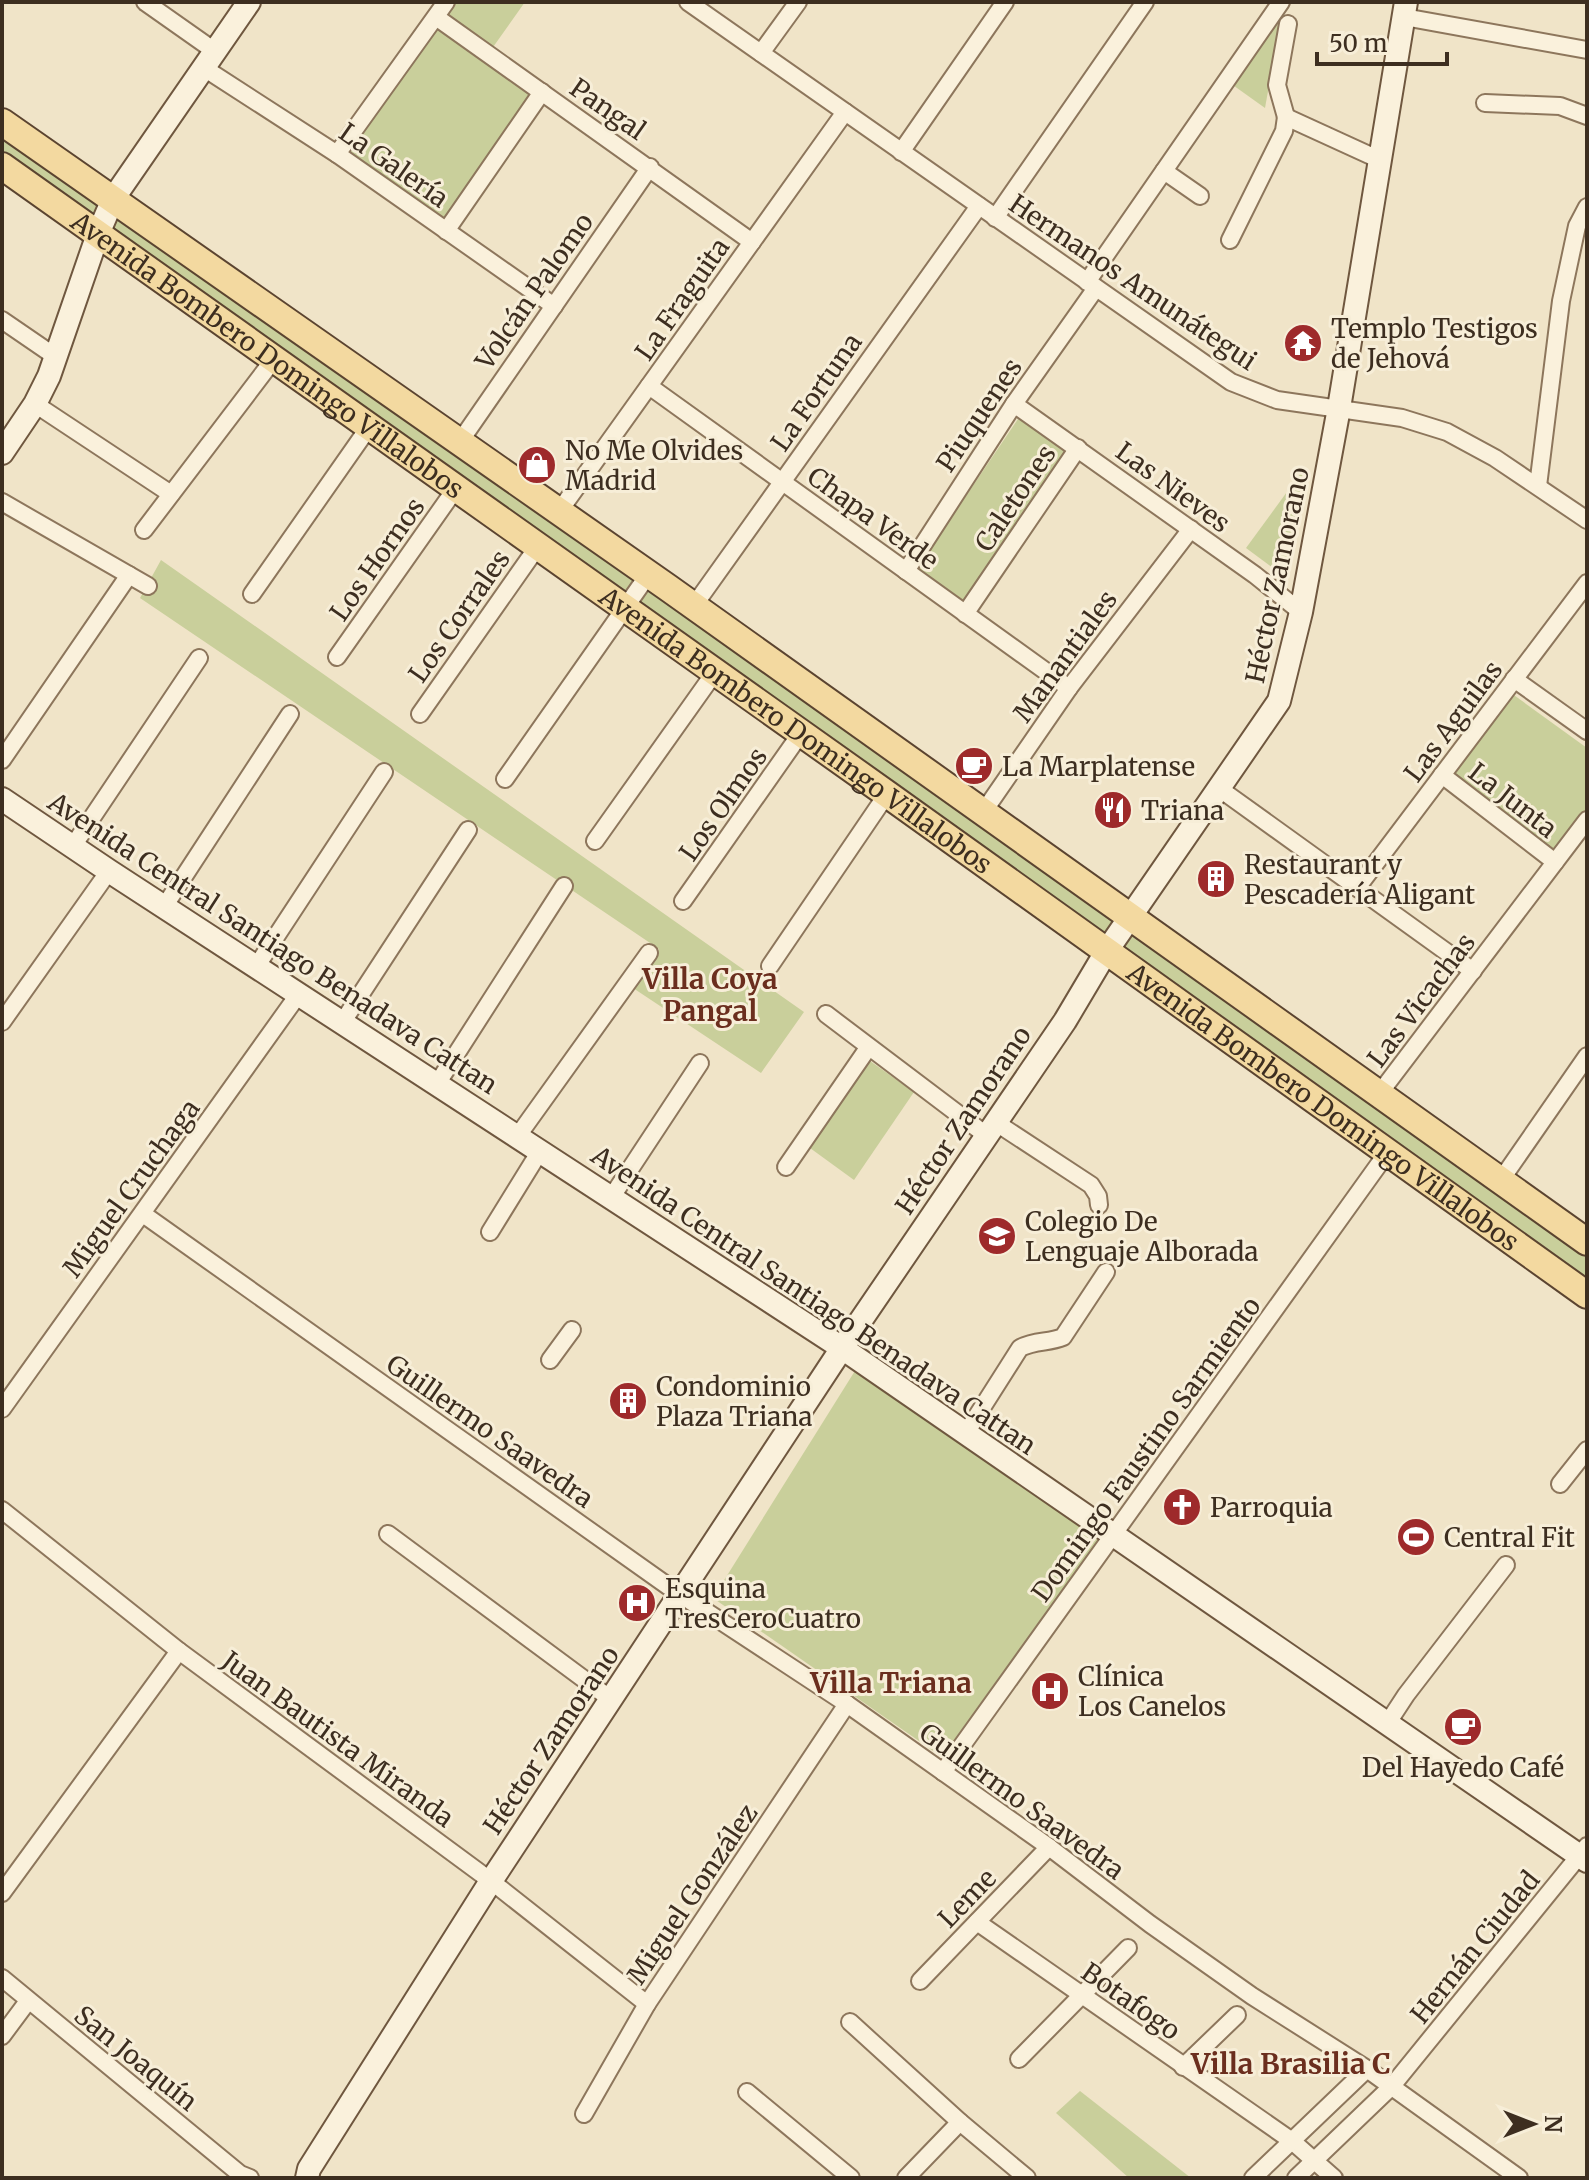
<svg xmlns="http://www.w3.org/2000/svg" width="1589" height="2180" font-family="Merriweather,serif">
	<style>
		.green { fill: #c9cf9b }
		.lines { fill: none; stroke-linecap: round; stroke-linejoin: round }
		.street-casing { stroke: #8d765c; stroke-width: 20 }
		.secondary-casing { stroke: #6f573f; stroke-width: 26 }
		.primary-casing { stroke: #5b4430; stroke-width: 30 }
		.street { stroke: #faf1dc; stroke-width: 16 }
		.secondary { stroke: #faf1dc; stroke-width: 22 }
		.primary { stroke: #f3d9a0; stroke-width: 26 }
		.labels { text-anchor: middle; dominant-baseline: central; stroke-width: 6; stroke-linejoin: round; paint-order: stroke }
		.street-label { font-size: 26px; fill: #3d2e20; stroke: #f7eed8 }
		.poi-label { font-size: 26px; fill: #3d2e20; stroke: #f7eed8; text-anchor: start }
		.neighbourhood-label { font-size: 28px; font-weight: bold; fill: #6b2e1e; stroke: #f7eed8 }
	</style>
	<rect width="100%" height="100%" fill="#f0e4c8"/>
	<!-- green -->
	<g class="green">
		<polygon points="455,2 525,2 486,57 535,92 443,222 347,154"/>
		<polygon points="1277,15 1281,18 1265,108 1230,83"/>
		<polygon points="2,127 1587,1252 1587,1285 2,162"/>
		<polygon points="1022,413 1070,448 964,605 916,570"/>
		<polygon points="1303,470 1288,579 1246,548"/>
		<polygon points="161,560 804,1012 761,1073 633,988 659,949 140,598"/>
		<polygon points="1511,693 1587,748 1587,814 1555,857 1449,775"/>
		<polygon points="870,1061 914,1092 854,1180 810,1148"/>
		<polygon points="858,1366 1111,1522 942,1757 713,1598"/>
		<polygon points="1080,2091 1191,2178 1129,2178 1056,2113"/>
	</g>
	<g class="lines">
		<!-- street casing -->
		<g class="street-casing">
			<g id="street">
				<polyline points="145,2 216,52"/>
				<polyline points="688,2 1231,382 1277,400 1402,418 1447,432 1495,458 1587,520"/>
				<polyline points="436,17 752,242"/>
				<polyline points="1404,17 1587,50"/>
				<polyline points="761,53 798,2"/>
				<polyline points="204,68 337,154 554,306"/>
				<polyline points="1485,103 1560,106 1587,116"/>
				<polyline points="1286,117 1277,85 1288,24"/>
				<polyline points="901,152 1005,2"/>
				<polyline points="337,154 446,2"/>
				<polyline points="1164,171 1200,196"/>
				<polyline points="995,218 1145,2"/>
				<polyline points="446,231 542,92"/>
				<polyline points="1230,240 1284,131 1286,117 1380,160"/>
				<polyline points="1087,282 1281,2"/>
				<polyline points="2,320 56,357"/>
				<polyline points="649,386 1069,688"/>
				<polyline points="35,404 171,494"/>
				<polyline points="1014,404 1255,575 1301,612"/>
				<polyline points="459,443 650,167"/>
				<polyline points="1538,486 1561,301 1577,226 1587,207"/>
				<polyline points="2,502 148,586"/>
				<polyline points="558,513 845,112"/>
				<polyline points="144,530 274,359"/>
				<polyline points="906,571 1014,404 1096,288"/>
				<polyline points="252,594 369,427"/>
				<polyline points="693,607 979,206"/>
				<polyline points="965,614 1078,448"/>
				<polyline points="337,657 456,488"/>
				<polyline points="1514,679 1587,731"/>
				<polyline points="420,714 538,546"/>
				<polyline points="2,760 129,575"/>
				<polyline points="1442,775 1555,862"/>
				<polyline points="505,779 648,575"/>
				<polyline points="1220,789 1473,971"/>
				<polyline points="982,814 1069,688 1191,529"/>
				<polyline points="595,841 715,672"/>
				<polyline points="73,846 199,658"/>
				<polyline points="1357,888 1587,583"/>
				<polyline points="683,901 801,733"/>
				<polyline points="164,907 290,714"/>
				<polyline points="770,966 887,794"/>
				<polyline points="256,967 384,772"/>
				<polyline points="826,1014 986,1135"/>
				<polyline points="2,1022 109,871"/>
				<polyline points="342,1023 468,830"/>
				<polyline points="437,1084 564,886"/>
				<polyline points="1379,1094 1587,820"/>
				<polyline points="995,1122 1091,1185 1098,1196 1099,1205"/>
				<polyline points="517,1137 649,953"/>
				<polyline points="786,1167 868,1048"/>
				<polyline points="1501,1180 1587,1056"/>
				<polyline points="611,1198 700,1063"/>
				<polyline points="143,1214 672,1589 847,1704 1049,1847 1150,1924 1252,1996 1367,2069 1519,2178"/>
				<polyline points="490,1232 540,1151"/>
				<polyline points="550,1360 572,1330"/>
				<polyline points="2,1409 298,995"/>
				<path d="M 966,1433 L 1020,1348 C 1035,1340 1049,1343 1063,1337 L 1106,1272"/>
				<polyline points="1560,1484 1587,1450"/>
				<polyline points="2,1510 179,1651 491,1881 647,2004"/>
				<polyline points="388,1534 612,1700"/>
				<polyline points="1387,1724 1406,1695 1506,1565"/>
				<polyline points="943,1772 1387,1153"/>
				<polyline points="2,1893 179,1651"/>
				<polyline points="977,1922 1292,2141 1334,2178"/>
				<polyline points="2,1978 240,2174 250,2178"/>
				<polyline points="920,1981 1049,1847"/>
				<polyline points="850,2022 960,2122 1027,2178"/>
				<polyline points="2,2036 28,2001"/>
				<polyline points="1019,2059 1128,1948"/>
				<polyline points="1183,2067 1237,2015"/>
				<polyline points="747,2092 851,2178"/>
				<polyline points="584,2114 647,2004 847,1704"/>
				<polyline points="906,2178 960,2122"/>
				<polyline points="1253,2178 1367,2069"/>
				<polyline points="1296,2178 1392,2086 1587,1846"/>
			</g>
		</g>
		<!-- secondary casing -->
		<g class="secondary-casing">
			<g id="secondary">
				<polyline points="2,453 35,404 49,376 98,234 113,199 249,2"/>
				<polyline points="2,799 109,871 842,1348 1587,1861"/>
				<polyline points="307,2178 309,2169 491,1881 842,1348 1065,1021 1106,952 1279,701 1301,612 1339,408 1406,2"/>
			</g>
		</g>
		<!-- primary casing -->
		<g class="primary-casing">
			<g id="primary">
				<polyline points="2,122 667,587 1587,1242"/>
				<path id="s1" d="M 2,166 L 887,794 L 1587,1295"/>
			</g>
		</g>
		<!-- street -->
		<use href="#street" class="street"/>
		<!-- secondary -->
		<use href="#secondary" class="secondary"/>
		<!-- primary -->
		<use href="#primary" class="primary"/>
	</g>
	<!-- icons -->
	<defs>
		<g id="temple-disc" transform="scale(2)"><circle r="9.5" fill="#9e2a2b" stroke="#f7eed8"/><path d="M0-6L5-2H3V0L6.5 2.5H4V6H1.5V3h-3V6H-4V2.5H-6.5L-3 0V-2H-5Z" fill="#fff"/></g>
		<g id="shop-disc" transform="scale(2)"><circle r="9.5" fill="#9e2a2b" stroke="#f7eed8"/><path d="M-5-2.5h2.3a2.7 3.5 0 0 1 5.4 0H5L5.5 6h-11ZM-1.5-2.5h3a1.5 2.3 0 0 0-3 0Z" fill="#fff"/></g>
		<g id="cafe-disc" transform="scale(2)"><circle r="9.5" fill="#9e2a2b" stroke="#f7eed8"/><path d="M-5.5-4.5H6V0H3Q3 3.5 0 3.5H-2.5Q-5.5 3.5-5.5 0ZM3-3.2v2h1.7v-2ZM-6 4.5H4V6H-6Z" fill="#fff"/></g>
		<g id="restaurant-disc" transform="scale(2)"><circle r="9.5" fill="#9e2a2b" stroke="#f7eed8"/><path d="M-5-6h1v4h1v-4h1v4h1v-4h1v5L-1.5 .5V6h-2V.5L-5-1ZM5-6V6H3V1.5H1.5Q1.5-4 5-6Z" fill="#fff"/></g>
		<g id="building-disc" transform="scale(2)"><circle r="9.5" fill="#9e2a2b" stroke="#f7eed8"/><path d="M-4-6H4V6H1V3H-1V6H-4ZM-2.5-4.3h1.7v1.8h-1.7ZM.8-4.3h1.7v1.8H.8ZM-2.5-1h1.7V.8h-1.7ZM.8-1h1.7V.8H.8Z" fill="#fff"/></g>
		<g id="school-disc" transform="scale(2)"><circle r="9.5" fill="#9e2a2b" stroke="#f7eed8"/><path d="M0-5L7-2L0 1L-7-2ZM-4 1L0 2.5L4 1V4Q0 6-4 4Z" fill="#fff"/></g>
		<g id="church-disc" transform="scale(2)"><circle r="9.5" fill="#9e2a2b" stroke="#f7eed8"/><path d="M-1.2-6h2.4v3.5h3.3v2.4h-3.3V6h-2.4V-.1h-3.3v-2.4h3.3Z" fill="#fff"/></g>
		<g id="stadium-disc" transform="scale(2)"><circle r="9.5" fill="#9e2a2b" stroke="#f7eed8"/><path d="M0-5a6.5 5 0 1 0 0 10a6.5 5 0 1 0 0-10ZM-3.5-1.8h7v3.6h-7Z" fill="#fff"/></g>
		<g id="hospital-disc" transform="scale(2)"><circle r="9.5" fill="#9e2a2b" stroke="#f7eed8"/><path d="M-5-5h3v3.5h4V-5h3V5h-3V1.5h-4V5h-3Z" fill="#fff"/></g>
	</defs>
	<g fill-rule="evenodd">
		<use href="#temple-disc" x="1303" y="343"/>
		<use href="#shop-disc" x="537" y="465"/>
		<use href="#cafe-disc" x="974" y="766"/>
		<use href="#restaurant-disc" x="1113" y="810"/>
		<use href="#building-disc" x="1216" y="879"/>
		<use href="#school-disc" x="997" y="1236"/>
		<use href="#building-disc" x="628" y="1401"/>
		<use href="#church-disc" x="1182" y="1507"/>
		<use href="#stadium-disc" x="1416" y="1537"/>
		<use href="#hospital-disc" x="637" y="1603"/>
		<use href="#hospital-disc" x="1050" y="1691"/>
		<use href="#cafe-disc" x="1463" y="1727"/>
	</g>
	<g class="labels">
		<!-- street labels -->
		<g class="street-label">
			<text transform="translate(608 109) rotate(35)">Pangal</text>
			<text transform="translate(394 165) rotate(35)">La Galería</text>
			<text transform="translate(1133 282) rotate(34)">Hermanos Amunátegui</text>
			<text transform="translate(534 291) rotate(-55)">Volcán Palomo</text>
			<text transform="translate(682 299) rotate(-55)">La Fraguita</text>
			<text stroke="none"><textPath href="#s1" startOffset="326">Avenida Bombero Domingo Villalobos</textPath></text>
			<text transform="translate(816 392) rotate(-55)">La Fortuna</text>
			<text transform="translate(979 415) rotate(-56)">Piuquenes</text>
			<text transform="translate(1173 487) rotate(36)">Las Nieves</text>
			<text transform="translate(1015 498) rotate(-56)">Caletones</text>
			<text transform="translate(873 518) rotate(36)">Chapa Verde</text>
			<text transform="translate(377 559) rotate(-55)">Los Hornos</text>
			<text transform="translate(1277 575) rotate(-78)">Héctor Zamorano</text>
			<text transform="translate(459 616) rotate(-55)">Los Corrales</text>
			<text transform="translate(1065 656) rotate(-54)">Manantiales</text>
			<text transform="translate(1453 721) rotate(-53)">Las Aguilas</text>
			<text stroke="none"><textPath href="#s1" startOffset="974">Avenida Bombero Domingo Villalobos</textPath></text>
			<text transform="translate(1513 800) rotate(38)">La Junta</text>
			<text transform="translate(723 804) rotate(-55)">Los Olmos</text>
			<text transform="translate(273 943) rotate(33)">Avenida Central Santiago Benadava Cattan</text>
			<text transform="translate(1421 1000) rotate(-53)">Las Vicachas</text>
			<text stroke="none"><textPath href="#s1" startOffset="1622">Avenida Bombero Domingo Villalobos</textPath></text>
			<text transform="translate(963 1120) rotate(-56)">Héctor Zamorano</text>
			<text transform="translate(131 1188) rotate(-54)">Miguel Cruchaga</text>
			<text transform="translate(814 1300) rotate(34)">Avenida Central Santiago Benadava Cattan</text>
			<text transform="translate(490 1431) rotate(35)">Guillermo Saavedra</text>
			<text transform="translate(1146 1449) rotate(-54)">Domingo Faustino Sarmiento</text>
			<text transform="translate(338 1739) rotate(36)">Juan Bautista Miranda</text>
			<text transform="translate(551 1740) rotate(-56)">Héctor Zamorano</text>
			<text transform="translate(1022 1801) rotate(36)">Guillermo Saavedra</text>
			<text transform="translate(692 1894) rotate(-56)">Miguel González</text>
			<text transform="translate(967 1898) rotate(-46)">Leme</text>
			<text transform="translate(1475 1947) rotate(-51)">Hernán Ciudad</text>
			<text transform="translate(1131 2001) rotate(35)">Botafogo</text>
			<text transform="translate(136 2058) rotate(39)">San Joaquín</text>
		</g>
		<!-- poi labels -->
		<g class="poi-label">
			<text x="1331" y="328">Templo Testigos<tspan x="1331" dy="30">de Jehová</tspan></text>
			<text x="565" y="450">No Me Olvides<tspan x="565" dy="30">Madrid</tspan></text>
			<text x="1002" y="766">La Marplatense</text>
			<text x="1141" y="810">Triana</text>
			<text x="1244" y="864">Restaurant y<tspan x="1244" dy="30">Pescadería Aligant</tspan></text>
			<text x="1025" y="1221">Colegio De<tspan x="1025" dy="30">Lenguaje Alborada</tspan></text>
			<text x="656" y="1386">Condominio<tspan x="656" dy="30">Plaza Triana</tspan></text>
			<text x="1210" y="1507">Parroquia</text>
			<text x="1444" y="1537">Central Fit</text>
			<text x="665" y="1588">Esquina<tspan x="665" dy="30">TresCeroCuatro</tspan></text>
			<text x="1078" y="1676">Clínica<tspan x="1078" dy="30">Los Canelos</tspan></text>
			<text x="1463" y="1767" text-anchor="middle">Del Hayedo Café</text>
		</g>
		<!-- neighbourhood labels -->
		<g class="neighbourhood-label">
			<text x="710" y="979">Villa Coya<tspan x="710" dy="32">Pangal</tspan></text>
			<text x="891" y="1683">Villa Triana</text>
			<text x="1291" y="2064">Villa Brasilia C</text>
		</g>
	</g>
	<!-- border -->
	<rect width="1589" height="2180" fill="none" stroke="#3d2e20" stroke-width="8"/>
	<!-- north arrow -->
	<g transform="translate(1533 2124) rotate(90)" stroke="#f7eed8" stroke-width="6" paint-order="stroke">
	<path d="M0-6L14 30L0 20L-14 30Z" fill="#3d2e20"/>
	<text y="-12" font-size="22" font-weight="bold" text-anchor="middle" fill="#3d2e20">N</text>
	</g>
	<!-- scale -->
	<path d="M1317 52v12h130v-12" fill="none" stroke="#3d2e20" stroke-width="4"/>
	<text x="1329" y="52" font-size="24" fill="#3d2e20" stroke="#f7eed8" stroke-width="6" paint-order="stroke">50 m</text>
</svg>
